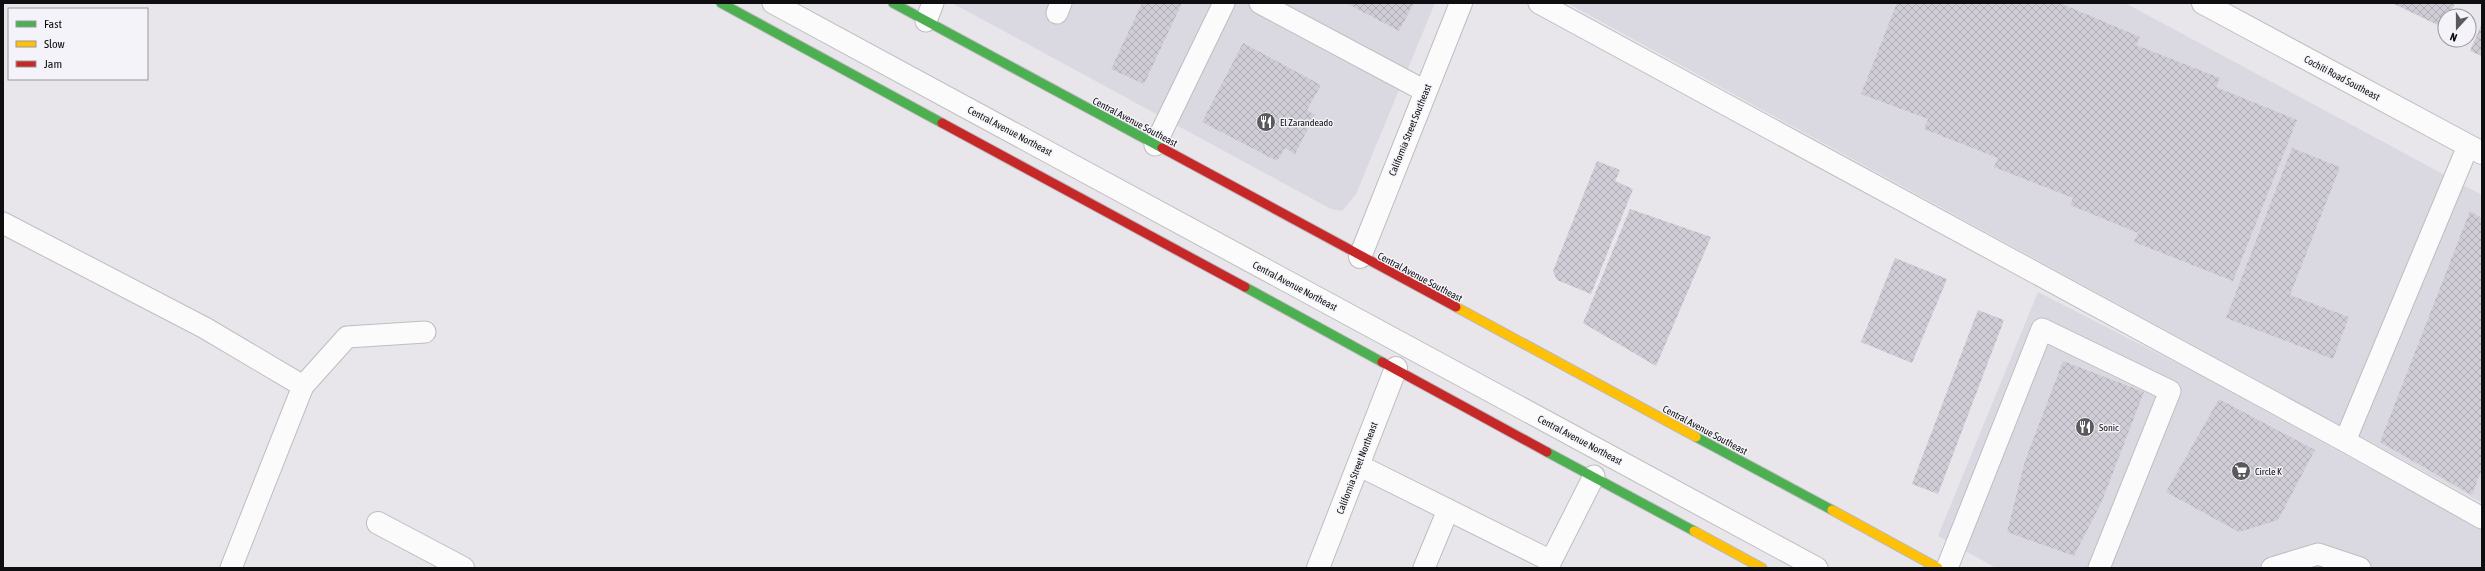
<svg xmlns="http://www.w3.org/2000/svg" width="2485" height="571" font-family="'Asap Condensed',sans-serif">
	<style>
		.built { fill: #dad9e1 }
		.building { fill: url(#building-cross-hatch) }
		.lines { fill: none; stroke-linecap: round; stroke-linejoin: round }
		.lane-casing { stroke: #bebdc0; stroke-width: 23 }
		.street-casing { stroke: #bebdc0; stroke-width: 24 }
		.fast-casing { stroke: #bab8bf; stroke-width: 11 }
		.slow-casing { stroke: #bab8bf; stroke-width: 11 }
		.jam-casing { stroke: #bab8bf; stroke-width: 11 }
		.lane { stroke: #fcfbfc; stroke-width: 21 }
		.street { stroke: #fcfbfc; stroke-width: 22 }
		.fast { stroke: #4caf50; stroke-width: 9 }
		.slow { stroke: #ffc107; stroke-width: 9 }
		.jam { stroke: #c62828; stroke-width: 9 }
		.labels { text-anchor: middle; dominant-baseline: central; stroke-width: 3; stroke-linejoin: round; paint-order: stroke }
		.street-label { font-size: 10px; fill: #0e0e10; stroke: #f4f3f9 }
		.poi-label { font-size: 10px; fill: #0e0e10; stroke: #f4f3f9; text-anchor: start }
	</style>
	<defs>
		<pattern id="building-cross-hatch" width="8" height="8" patternUnits="userSpaceOnUse"><rect width="8" height="8" fill="#cfccd6"/><path d="M0 0l8 8M0 8l8-8" fill="none" stroke="#b1aeb7"/></pattern>
	</defs>
	<rect width="100%" height="100%" fill="#e8e6ea"/>
	<!-- built -->
	<g class="built">
		<polygon points="952,3 1435,3 1356,194 1342,211 1331,209"/>
		<polygon points="1567,3 2125,3 2482,195 2482,503"/>
		<polygon points="2038,292 2200,375 2482,530 2482,568 1996,568 1938,536"/>
	</g>
	<!-- building -->
	<g class="building">
		<polygon points="1142,3 1182,3 1144,84 1111,69"/>
		<polygon points="1346,3 1414,3 1399,31"/>
		<polygon points="1897,3 2060,3 2140,37 2136,45 2220,78 2216,87 2297,120 2233,281 2134,242 2138,233 2070,205 2073,198 1994,167 1998,158 1924,129 1928,119 1861,94"/>
		<polygon points="2392,3 2455,3 2449,16 2445,16 2444,28"/>
		<polygon points="2482,23 2482,56 2470,51"/>
		<polygon points="1243,43 1321,85 1307,110 1315,115 1295,154 1285,148 1277,161 1202,122"/>
		<polygon points="2292,148 2340,167 2290,295 2349,317 2333,359 2226,318"/>
		<polygon points="1597,161 1620,170 1615,181 1633,189 1591,294 1557,280 1553,271"/>
		<polygon points="1630,209 1711,237 1656,366 1583,323"/>
		<polygon points="2470,211 2482,218 2482,469 2472,495 2380,442"/>
		<polygon points="1895,258 1947,279 1912,363 1861,342"/>
		<polygon points="1978,310 2004,320 1938,494 1912,484"/>
		<polygon points="2063,361 2144,392 2102,501 2074,556 2007,532 2025,461"/>
		<polygon points="2219,399 2315,450 2278,520 2239,532 2166,492"/>
	</g>
	<g class="lines">
		<!-- lane casing -->
		<g class="lane-casing">
			<g id="lane">
				<polyline points="773,3 1817,568"/>
				<polyline points="1260,3 1425,91"/>
				<polyline points="1539,3 2345,441 2482,518"/>
				<polyline points="1057,13 1061,3"/>
				<polyline points="926,21 933,3"/>
				<polyline points="1155,145 1224,3"/>
				<polyline points="3,223 205,328 303,386 231,568"/>
				<polyline points="303,386 347,337 425,332"/>
				<polyline points="2345,441 2468,146"/>
				<polyline points="1358,465 1551,561 1594,476"/>
				<polyline points="1424,568 1448,510"/>
				<polyline points="1947,568 2042,329 2170,391 2099,568"/>
				<polyline points="2272,568 2318,554 2360,568"/>
			</g>
		</g>
		<!-- street casing -->
		<g class="street-casing">
			<g id="street">
				<polyline points="2203,3 2482,153"/>
				<polyline points="1360,257 1461,3"/>
				<polyline points="378,523 463,568"/>
				<polyline points="1318,568 1396,368"/>
			</g>
		</g>
		<!-- fast casing -->
		<g class="fast-casing">
			<g id="fast">
				<polyline points="721,3 942,123"/>
				<polyline points="893,3 1162,148"/>
				<polyline points="1245,287 1382,362"/>
				<polyline points="1696,437 1832,510"/>
				<polyline points="1547,452 1694,531"/>
			</g>
		</g>
		<!-- slow casing -->
		<g class="slow-casing">
			<g id="slow">
				<polyline points="1456,307 1696,437"/>
				<polyline points="1832,510 1938,568"/>
				<polyline points="1694,531 1762,568"/>
			</g>
		</g>
		<!-- jam casing -->
		<g class="jam-casing">
			<g id="jam">
				<polyline points="942,123 1245,287"/>
				<polyline points="1162,148 1456,307"/>
				<polyline points="1382,362 1547,452"/>
			</g>
		</g>
		<!-- lane -->
		<use href="#lane" class="lane"/>
		<!-- street -->
		<use href="#street" class="street"/>
		<!-- fast -->
		<use href="#fast" class="fast"/>
		<!-- slow -->
		<use href="#slow" class="slow"/>
		<!-- jam -->
		<use href="#jam" class="jam"/>
	</g>
	<!-- icons -->
	<defs>
		<g id="restaurant-disc" transform="scale(1)"><circle r="9.5" fill="#5a5a5c" stroke="#f4f3f9"/><path d="M-5-6h1v4h1v-4h1v4h1v-4h1v5L-1.5 .5V6h-2V.5L-5-1ZM5-6V6H3V1.5H1.5Q1.5-4 5-6Z" fill="#fff"/></g>
		<g id="supermarket-disc" transform="scale(1)"><circle r="9.5" fill="#5a5a5c" stroke="#f4f3f9"/><path d="M-6-5.5h2.5l.6 2H6L4.5 2H-2.5L-4.4-4H-6ZM-1.5 3.2a1.3 1.3 0 1 0 .1 0ZM3 3.2a1.3 1.3 0 1 0 .1 0Z" fill="#fff"/></g>
	</defs>
	<g fill-rule="evenodd">
		<use href="#restaurant-disc" x="1266" y="122"/>
		<use href="#restaurant-disc" x="2085" y="427"/>
		<use href="#supermarket-disc" x="2241" y="471"/>
	</g>
	<g class="labels">
		<!-- street labels -->
		<g class="street-label">
			<text transform="translate(2342 78) rotate(28)">Cochiti Road Southeast</text>
			<text transform="translate(1135 122) rotate(28)">Central Avenue Southeast</text>
			<text transform="translate(1410 130) rotate(-68)">California Street Southeast</text>
			<text transform="translate(1010 131) rotate(28)">Central Avenue Northeast</text>
			<text transform="translate(1420 277) rotate(28)">Central Avenue Southeast</text>
			<text transform="translate(1295 286) rotate(28)">Central Avenue Northeast</text>
			<text transform="translate(1705 430) rotate(28)">Central Avenue Southeast</text>
			<text transform="translate(1580 440) rotate(28)">Central Avenue Northeast</text>
			<text transform="translate(1357 468) rotate(-69)">California Street Northeast</text>
		</g>
		<!-- poi labels -->
		<g class="poi-label">
			<text x="1280" y="122">El Zarandeado</text>
			<text x="2099" y="427">Sonic</text>
			<text x="2255" y="471">Circle K</text>
		</g>
	</g>
	<!-- border -->
	<rect width="2485" height="571" fill="none" stroke="#0e0e10" stroke-width="8"/>
	<!-- legend -->
	<rect x="8" y="8" width="140" height="72" fill="#f4f3f9" stroke="#98979c"/>
	<rect x="16" y="21" width="20" height="6" fill="#4caf50" stroke="#98979c"/>
	<text x="44" y="28" font-size="12" fill="#0e0e10">Fast</text>
	<rect x="16" y="41" width="20" height="6" fill="#ffc107" stroke="#98979c"/>
	<text x="44" y="48" font-size="12" fill="#0e0e10">Slow</text>
	<rect x="16" y="61" width="20" height="6" fill="#c62828" stroke="#98979c"/>
	<text x="44" y="68" font-size="12" fill="#0e0e10">Jam</text>
	<!-- north arrow -->
	<g transform="translate(2457 28) rotate(201)"><circle r="19" fill="#f4f3f9" stroke="#98979c"/>
	<path d="M0-3L7 15L0 10L-7 15Z" fill="#5a5a5c"/>
	<text y="-6" font-size="11" font-weight="bold" text-anchor="middle" fill="#0e0e10">N</text>
	</g>
</svg>
